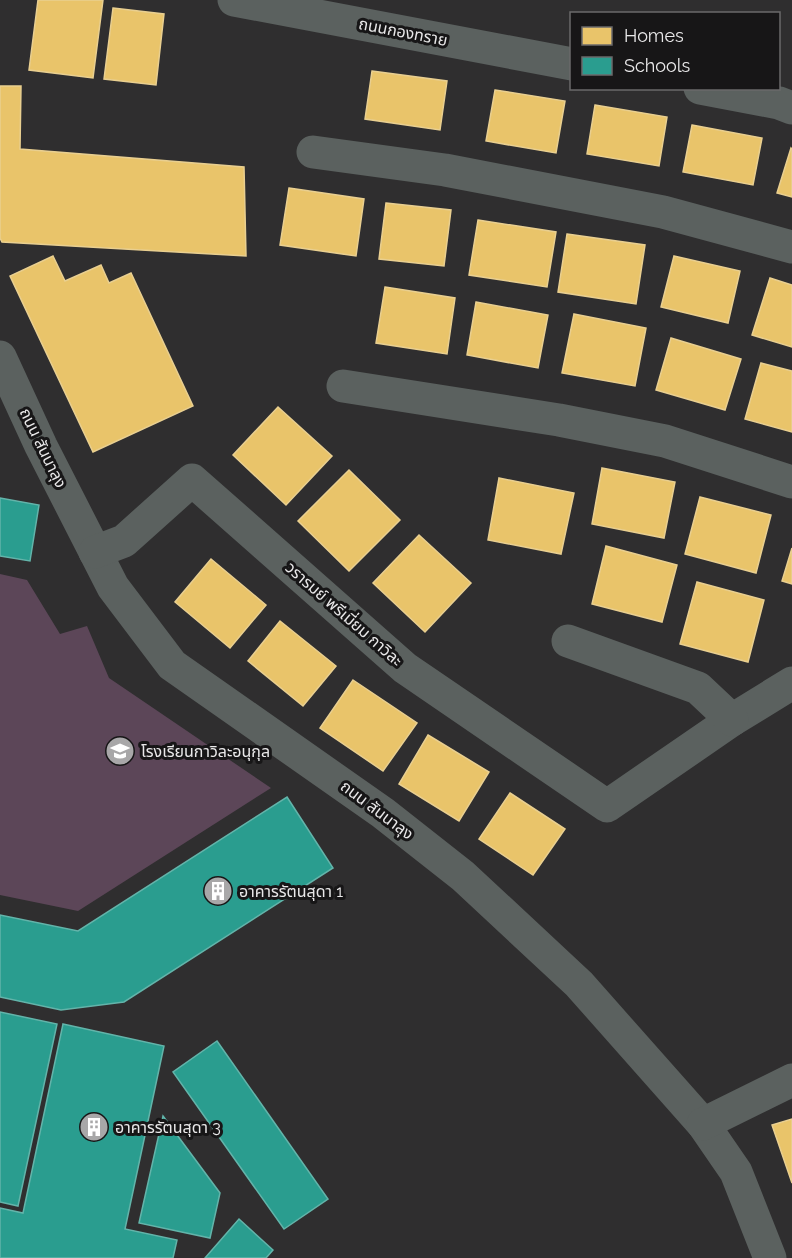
<svg xmlns="http://www.w3.org/2000/svg" width="792" height="1258" font-family="Raleway,'Noto Sans Thai',sans-serif">
	<style>
		.green { fill: #5c4658 }
		.homes { fill: #e9c46a; stroke: #e9cf90; stroke-width: 1.5 }
		.schools { fill: #2a9d8f; stroke: #63b4aa; stroke-width: 1.5 }
		.lines { fill: none; stroke-linecap: round; stroke-linejoin: round }
		.minor { stroke: #5b615f; stroke-width: 33 }
		.labels { text-anchor: middle; dominant-baseline: central; stroke-width: 6; stroke-linejoin: round; paint-order: stroke }
		.street-label { font-size: 16px; fill: #e9e8e9; stroke: #171617 }
		.poi-label { font-size: 16px; fill: #e9e8e9; stroke: #171617; text-anchor: start }
	</style>
	<rect width="100%" height="100%" fill="#2f2e2f"/>
	<!-- green -->
	<polygon class="green" points="0,574 27,580 60,634 87,626 109,678 271,788 78,911 0,895"/>
	<!-- homes -->
	<g class="homes">
		<polygon points="38,0 103,0 93,78 29,70"/>
		<polygon points="113,8 164,14 156,85 104,79"/>
		<polygon points="372,71 447,81 440,130 365,119"/>
		<polygon points="0,86 21,86 20,149 244,167 246,256 2,242 0,238"/>
		<polygon points="495,90 565,101 556,153 486,141"/>
		<polygon points="595,105 667,117 659,166 587,154"/>
		<polygon points="692,125 762,138 753,185 683,172"/>
		<polygon points="791,148 792,149 792,197 777,193"/>
		<polygon points="289,188 364,199 356,256 280,245"/>
		<polygon points="386,203 451,210 444,266 379,259"/>
		<polygon points="478,220 556,232 547,287 469,275"/>
		<polygon points="567,234 645,245 636,304 558,292"/>
		<polygon points="53,256 65,281 101,265 109,283 131,273 193,406 93,452 10,276"/>
		<polygon points="674,256 740,271 728,323 661,307"/>
		<polygon points="770,278 792,285 792,347 752,335"/>
		<polygon points="385,287 455,298 447,354 376,343"/>
		<polygon points="476,302 548,315 538,368 467,355"/>
		<polygon points="574,314 646,328 635,386 562,373"/>
		<polygon points="671,338 741,359 725,410 656,390"/>
		<polygon points="761,363 792,371 792,432 745,419"/>
		<polygon points="278,407 332,456 286,505 233,455"/>
		<polygon points="602,468 675,482 664,538 592,524"/>
		<polygon points="349,470 400,520 349,571 298,521"/>
		<polygon points="499,478 574,493 561,554 488,540"/>
		<polygon points="700,497 771,515 756,573 685,554"/>
		<polygon points="419,535 471,583 425,632 373,583"/>
		<polygon points="606,546 677,565 662,622 592,604"/>
		<polygon points="792,548 792,584 782,581"/>
		<polygon points="211,559 266,605 230,648 175,602"/>
		<polygon points="697,582 764,600 748,662 680,644"/>
		<polygon points="280,621 336,666 303,706 248,661"/>
		<polygon points="353,680 417,723 383,771 320,728"/>
		<polygon points="428,735 489,772 459,821 399,784"/>
		<polygon points="510,793 565,829 533,875 479,839"/>
		<polygon points="792,1119 792,1183 772,1125"/>
	</g>
	<!-- schools -->
	<g class="schools">
		<polygon points="0,498 39,505 30,561 0,556"/>
		<polygon points="287,797 333,868 124,1002 61,1010 0,997 0,915 78,931"/>
		<polygon points="0,1012 57,1024 18,1206 0,1202"/>
		<polygon points="63,1024 164,1046 125,1229 177,1240 173,1258 0,1258 0,1208 23,1213"/>
		<polygon points="217,1041 328,1199 284,1229 173,1072"/>
		<polygon points="163,1116 220,1193 210,1238 139,1223"/>
		<polygon points="239,1219 273,1250 266,1258 205,1258"/>
	</g>
	<g class="lines">
		<!-- minor -->
		<g class="minor">
			<polyline points="234,0 572,64"/>
			<polyline points="700,88 779,103 792,108"/>
			<polyline points="313,152 445,170 663,212 792,247"/>
			<polyline points="0,357 41,446 113,587 172,665 383,813 463,876 579,984 703,1124 736,1172 770,1258"/>
			<polyline points="343,386 559,420 665,441 792,482"/>
			<polyline points="95,552 124,541 192,480 405,668 607,806 732,720 792,683"/>
			<polyline points="568,641 698,688 732,720"/>
			<polyline points="703,1124 792,1080"/>
		</g>
	</g>
	<!-- icons -->
	<defs>
		<g id="school-disc" transform="scale(1.5)"><circle r="9.5" fill="#a8a7a8" stroke="#171617"/><path d="M0-5L7-2L0 1L-7-2ZM-4 1L0 2.5L4 1V4Q0 6-4 4Z" fill="#fff"/></g>
		<g id="building-disc" transform="scale(1.5)"><circle r="9.5" fill="#a8a7a8" stroke="#171617"/><path d="M-4-6H4V6H1V3H-1V6H-4ZM-2.5-4.3h1.7v1.8h-1.7ZM.8-4.3h1.7v1.8H.8ZM-2.5-1h1.7V.8h-1.7ZM.8-1h1.7V.8H.8Z" fill="#fff"/></g>
	</defs>
	<g fill-rule="evenodd">
		<use href="#school-disc" x="120" y="751"/>
		<use href="#building-disc" x="218" y="891"/>
		<use href="#building-disc" x="94" y="1127"/>
	</g>
	<g class="labels">
		<!-- street labels -->
		<g class="street-label">
			<text transform="translate(403 32) rotate(11)">ถนนกองทราย</text>
			<text transform="translate(43 448) rotate(64)">ถนน สันนาลุง</text>
			<text transform="translate(344 614) rotate(41)">วรารมย์ พรีเมี่ยม กาวิละ</text>
			<text transform="translate(377 810) rotate(37)">ถนน สันนาลุง</text>
		</g>
		<!-- poi labels -->
		<g class="poi-label">
			<text x="141" y="751">โรงเรียนกาวิละอนุกุล</text>
			<text x="239" y="891">อาคารรัตนสุดา 1</text>
			<text x="115" y="1127">อาคารรัตนสุดา 3</text>
		</g>
	</g>
	<!-- legend -->
	<rect x="570" y="12" width="210" height="78" fill="#171617" stroke="#6b6a6b" stroke-width="1.5"/>
	<rect x="582" y="27" width="30" height="18" fill="#e9c46a" stroke="#6b6a6b" stroke-width="1.5"/>
	<text x="624" y="42" font-size="18" fill="#e9e8e9">Homes</text>
	<rect x="582" y="57" width="30" height="18" fill="#2a9d8f" stroke="#6b6a6b" stroke-width="1.5"/>
	<text x="624" y="72" font-size="18" fill="#e9e8e9">Schools</text>
</svg>
